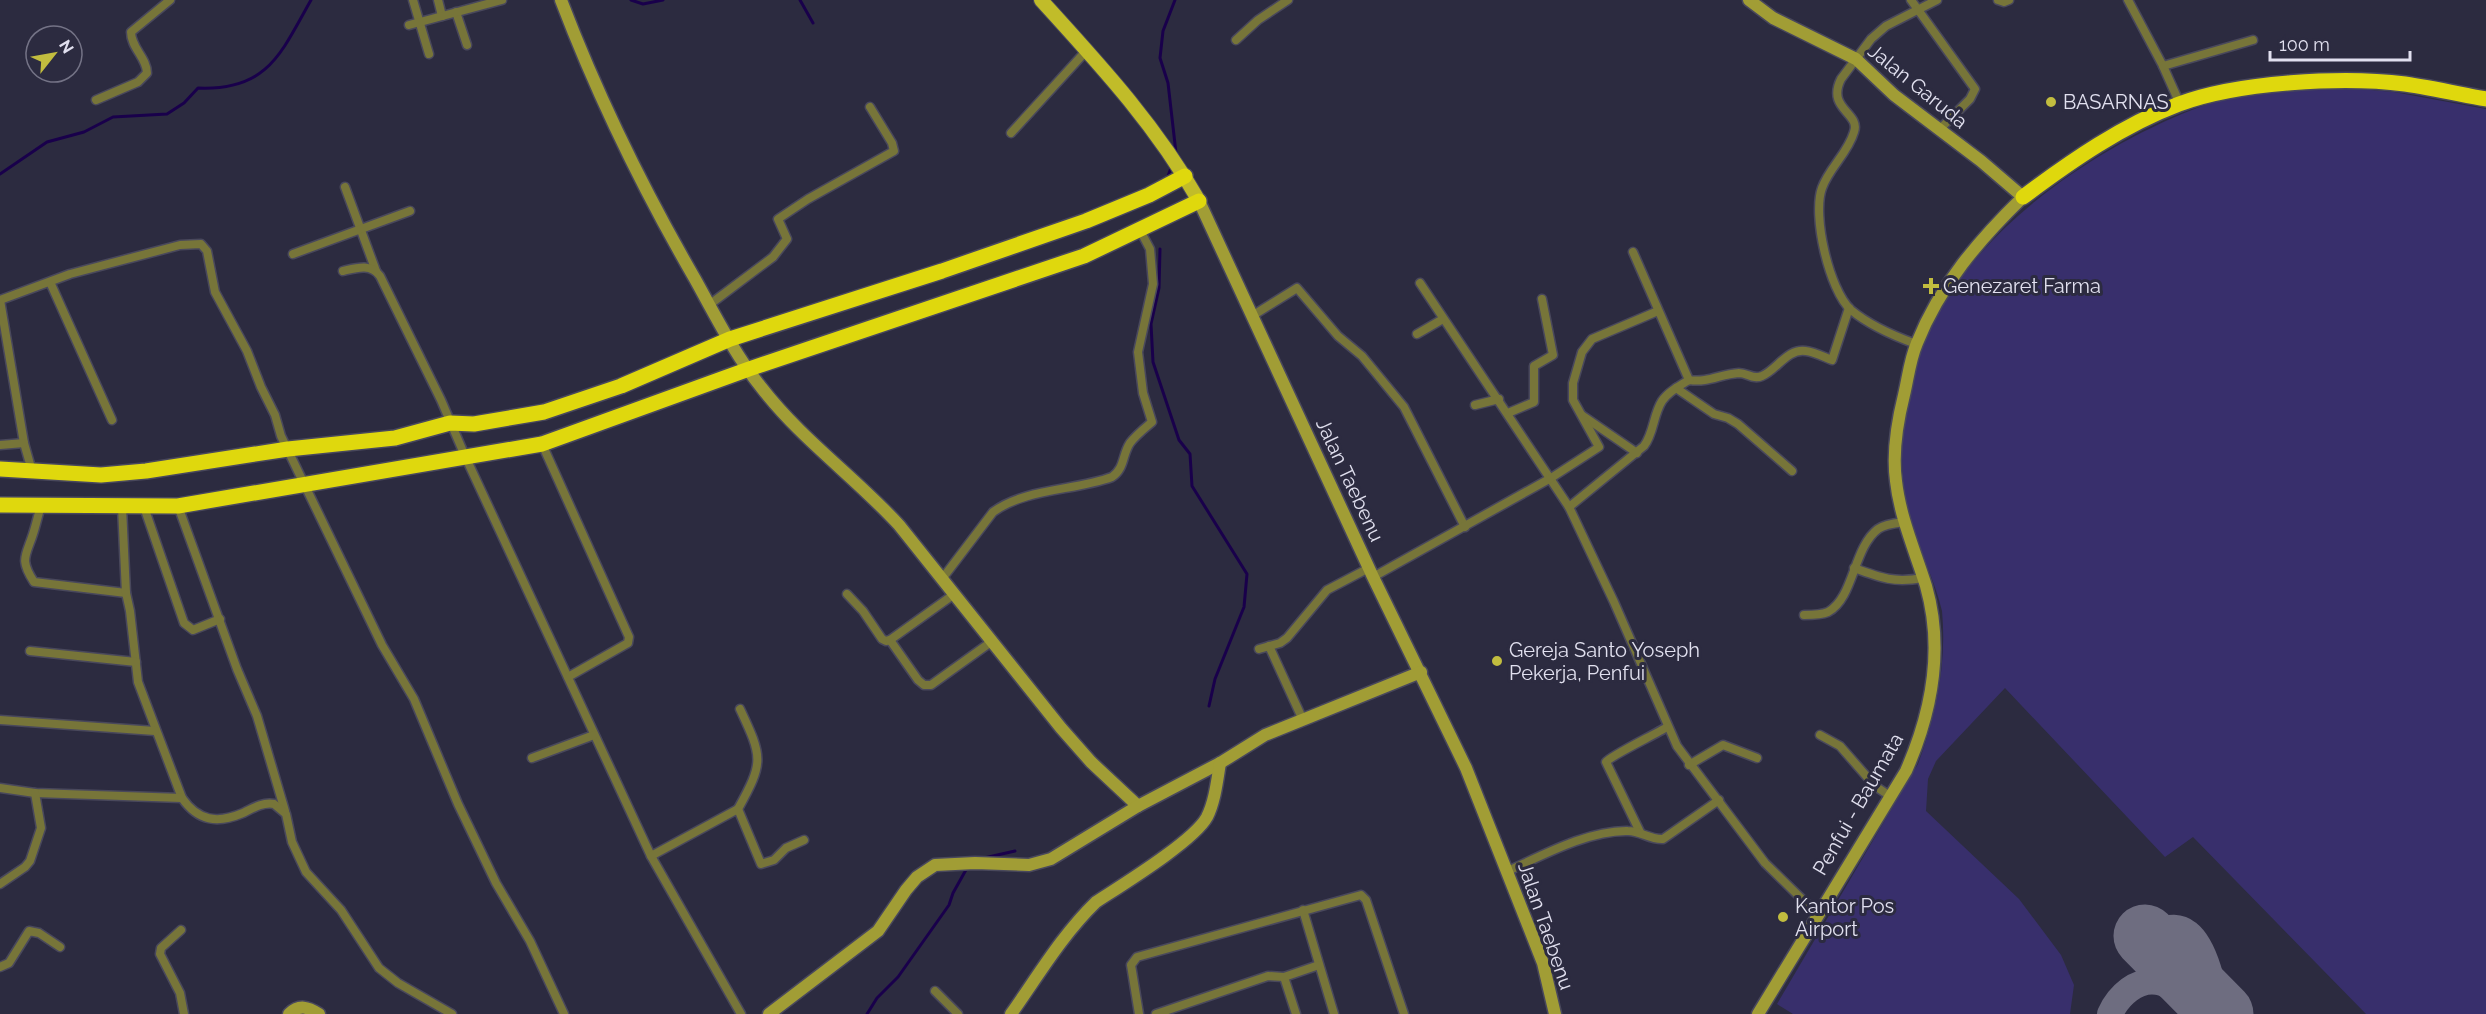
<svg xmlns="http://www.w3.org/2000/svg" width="2486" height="1014" font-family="Raleway,sans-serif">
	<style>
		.green { fill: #382f6c }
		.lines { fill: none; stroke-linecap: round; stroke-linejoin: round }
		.stream { stroke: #19004b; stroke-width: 3 }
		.taxiway { stroke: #6e6d80; stroke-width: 26 }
		.runway { stroke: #6e6d80; stroke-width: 63 }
		.street-casing { stroke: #49485c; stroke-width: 11 }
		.secondary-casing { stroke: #49485c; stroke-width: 15 }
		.primary-casing { stroke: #49485c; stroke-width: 16 }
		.highway-casing { stroke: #49485c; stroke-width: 18 }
		.street { stroke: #777539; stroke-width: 8 }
		.secondary { stroke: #a19d35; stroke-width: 12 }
		.primary { stroke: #c1bc29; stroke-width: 14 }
		.highway { stroke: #dfd80d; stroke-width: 15 }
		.poi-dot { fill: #c2bd3f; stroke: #2c2b40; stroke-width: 2 }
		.labels { text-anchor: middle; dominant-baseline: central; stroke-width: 6; stroke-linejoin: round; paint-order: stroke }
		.street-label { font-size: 20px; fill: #e1e0ef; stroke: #2c2b40 }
		.poi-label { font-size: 20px; fill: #e1e0ef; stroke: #2c2b40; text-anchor: start }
	</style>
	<rect width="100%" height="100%" fill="#2c2b40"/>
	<!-- green -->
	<path class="green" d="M 2337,87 L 2394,92 L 2486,109 L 2486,1014 L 2366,1014 L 2193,837 L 2165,857 L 2005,688 L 1936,761 L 1928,779 L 1926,811 L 2019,899 L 2061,955 L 2074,985 L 2070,1014 L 1793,1014 L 1777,1004 L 1918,764 C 1936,715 1947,664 1942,611 C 1935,581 1920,552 1911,521 C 1904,498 1902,474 1902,450 C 1903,308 2005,209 2120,144 C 2161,122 2205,101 2251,93 C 2279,88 2308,88 2337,87 Z"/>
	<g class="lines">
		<!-- stream -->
		<g class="stream">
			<polyline points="631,0 643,4 663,0"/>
			<polyline points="800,0 813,23"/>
			<polyline points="1175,0 1163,31 1160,58 1168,83 1176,153"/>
			<path d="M 0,174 L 47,142 L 84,132 L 113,117 L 167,114 L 184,103 L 198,88 C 268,91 281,53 311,0"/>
			<polyline points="1167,179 1172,165"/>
			<polyline points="1160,249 1159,288 1151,324 1153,362 1179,440 1190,454 1192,486 1247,574 1244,607 1215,679 1209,706"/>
			<polyline points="984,858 1015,851"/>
			<polyline points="867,1014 877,998 898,977 949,905 953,893 967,868"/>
		</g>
		<!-- taxiway -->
		<g class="taxiway">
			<path d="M 2160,982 C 2156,975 2149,966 2147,957 C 2144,935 2171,919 2188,933 C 2206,947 2214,989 2218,1010"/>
			<path d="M 2110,1014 C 2118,996 2137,978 2158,982 C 2168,983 2178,994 2187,998 C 2197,1003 2208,1006 2218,1010"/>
		</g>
		<!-- runway -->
		<polyline class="runway" points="2145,936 2222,1014"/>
		<!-- street casing -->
		<g class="street-casing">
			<g id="street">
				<polyline points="413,0 429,54"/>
				<polyline points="438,0 442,16"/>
				<polyline points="1911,0 1975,89 1970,99 1939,130"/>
				<polyline points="1998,0 2004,2 2009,0"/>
				<polyline points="2128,0 2163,66 2180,104"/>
				<polyline points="456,12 467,45"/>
				<polyline points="409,25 502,0"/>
				<polyline points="1236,40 1258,20 1288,0"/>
				<polyline points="2163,66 2253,40"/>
				<path d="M 96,100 L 138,82 L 147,73 C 147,58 131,48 131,32 L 170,0"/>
				<polyline points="1011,133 1087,50"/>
				<polyline points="345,187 376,271"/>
				<path d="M 1633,252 L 1689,380 C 1709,383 1720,374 1739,373 C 1748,373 1753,380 1762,376 C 1777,370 1787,348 1806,351 C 1814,352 1824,357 1832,360 L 1849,308"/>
				<polyline points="293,254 410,211"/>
				<path d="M 343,271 C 356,268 371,263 380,276 L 441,400 L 465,456 L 651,856 L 741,1014"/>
				<polyline points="50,282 112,420"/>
				<polyline points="1420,283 1569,507 1614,602 1677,746 1765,863 1806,903 1819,911"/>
				<polyline points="0,300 70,274 180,245 201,244 207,251 215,292 247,351 261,387 275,415 281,436 382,645 414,699 458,804 496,883 530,941 564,1014"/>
				<polyline points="0,300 24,443 32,471"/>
				<polyline points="709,305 773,257 787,239 778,219 808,199 894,151 892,143 870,107"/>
				<polyline points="1252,316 1297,288 1338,336 1362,356 1404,407 1465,527"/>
				<polyline points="1417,334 1443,319"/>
				<path d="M 1916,344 C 1894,336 1869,325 1851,310 C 1829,290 1812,215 1822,188 C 1829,168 1848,153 1854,132 C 1861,113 1826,109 1841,79 L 1871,39 L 1886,26 L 1937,0"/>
				<polyline points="1676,388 1714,414 1728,418 1738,424 1792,471"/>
				<polyline points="1475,405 1499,399"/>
				<polyline points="1508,413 1534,402 1534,366 1553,355 1542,299"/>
				<polyline points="1583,416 1637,453"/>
				<polyline points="542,444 629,637 628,643 568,677"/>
				<polyline points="0,445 24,443"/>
				<path d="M 41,506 C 38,515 36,525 33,534 C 26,556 19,559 34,582 L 126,593"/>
				<polyline points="178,506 237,669 257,716 285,811"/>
				<polyline points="122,507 126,593 130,611 138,682 182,798"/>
				<polyline points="144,507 184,623 193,630 220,619"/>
				<path d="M 1569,507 L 1644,446 C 1654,433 1653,415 1662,401 C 1668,392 1679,386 1689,380"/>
				<path d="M 1854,568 C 1881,578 1894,583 1923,578"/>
				<polyline points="1373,577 1551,478 1599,447 1573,400 1573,383 1582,352 1592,339 1658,311"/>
				<path d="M 942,579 L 993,512 C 1026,488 1074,491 1112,477 C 1125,468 1122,455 1130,443 C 1136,435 1145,428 1152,422 L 1143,393 L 1138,352 L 1153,284 L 1150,249 L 1140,230"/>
				<polyline points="847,594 863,611 882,639 886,641 890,640"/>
				<polyline points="953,595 890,640 918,680 924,685 931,685 991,642"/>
				<path d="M 1804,615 C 1811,615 1821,615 1828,612 C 1854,598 1853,548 1878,529 C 1885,524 1897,523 1905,522"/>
				<polyline points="1269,646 1303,720"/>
				<polyline points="1259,649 1280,643 1287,638 1327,590 1369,568"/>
				<polyline points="30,651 136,662"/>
				<polyline points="0,720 155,731"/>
				<polyline points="1820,735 1840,746 1875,786 1890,796"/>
				<polyline points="532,758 594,735"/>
				<polyline points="1689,765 1723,745 1757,758"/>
				<path d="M 0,788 L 35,793 L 182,798 C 198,821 217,824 243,813 C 253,808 263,802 274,804 L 286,814 L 292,842 L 306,872 L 341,910 L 379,968 L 398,983 L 452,1014"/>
				<path d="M 738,809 C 764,762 763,758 740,709"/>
				<path d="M 1640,832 L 1606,762 C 1610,756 1656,734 1667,727"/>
				<polyline points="651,856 738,809 761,864 774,860 786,848 804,840"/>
				<path d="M 1508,871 C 1543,855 1589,830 1628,831 C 1641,831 1650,840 1663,839 L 1719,800"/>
				<polyline points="0,884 25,867 30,861 41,828 35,793"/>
				<polyline points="1303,910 1334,1014"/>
				<polyline points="181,930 161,948 160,954 180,993 184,1014"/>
				<polyline points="0,967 9,963 29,931 39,933 60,947"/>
				<polyline points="1284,977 1296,1014"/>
				<polyline points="935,991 958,1014"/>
				<polyline points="1139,1014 1131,965 1137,957 1361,895 1366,900 1404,1014"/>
				<polyline points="1156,1014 1268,976 1284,977 1319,965"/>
			</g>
		</g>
		<!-- secondary casing -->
		<g class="secondary-casing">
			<g id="secondary">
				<path d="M 561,0 C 598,97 643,189 695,279 C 715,315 735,355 761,387 C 801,439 855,477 899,525 L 1061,728 L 1091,762 L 1138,806"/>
				<path d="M 1749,0 L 1773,18 L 1856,59 L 1894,95 L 1981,161 L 2023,197 C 1979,240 1940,285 1917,343 C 1910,359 1908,378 1904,395 C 1897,423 1892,452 1896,481 C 1900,517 1915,551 1926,586 C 1944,649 1932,712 1906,771 L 1758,1014"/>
				<polyline points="1199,201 1373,577 1466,768 1543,963 1555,1014"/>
				<path d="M 289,1014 C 299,1004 308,1007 319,1014"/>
				<polyline points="769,1014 878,931 906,890 917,877 935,865 975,863 1029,865 1051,859 1138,806 1220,763 1265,735 1421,672"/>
				<path d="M 1011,1014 C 1038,976 1062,935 1096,902 C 1122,885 1194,841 1207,817 C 1215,801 1217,781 1220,763"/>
			</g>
		</g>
		<!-- primary casing -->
		<g class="primary-casing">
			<path id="primary" d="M 1041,0 C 1100,65 1155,124 1199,201"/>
		</g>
		<!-- highway casing -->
		<g class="highway-casing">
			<g id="highway">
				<path d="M 2023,197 C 2071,161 2123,125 2179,104 C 2238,82 2343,76 2405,84 C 2432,88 2459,94 2486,99"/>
				<polyline points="0,469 101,475 146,471 288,449 395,438 450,423 474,424 544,412 621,386 730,339 942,271 1086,221 1149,195 1185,176"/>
				<polyline points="0,505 178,506 542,444 749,369 1084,256 1199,201"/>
			</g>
		</g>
		<!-- street -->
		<use href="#street" class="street"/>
		<!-- secondary -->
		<use href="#secondary" class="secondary"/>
		<!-- primary -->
		<use href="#primary" class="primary"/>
		<!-- highway -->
		<use href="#highway" class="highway"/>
	</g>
	<!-- markers -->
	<g class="poi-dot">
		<circle cx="2051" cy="102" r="6"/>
		<path d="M1928 277h6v6h6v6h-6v6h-6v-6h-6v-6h6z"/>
		<circle cx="1497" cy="661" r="6"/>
		<circle cx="1783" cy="917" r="6"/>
	</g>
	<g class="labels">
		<!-- street labels -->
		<g class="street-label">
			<text transform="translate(1918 86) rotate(39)">Jalan Garuda</text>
			<text transform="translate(1350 480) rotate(65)">Jalan Taebenu</text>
			<text transform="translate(1858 804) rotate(-60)">Penfui - Baumata</text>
			<text transform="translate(1546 926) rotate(71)">Jalan Taebenu</text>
		</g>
		<!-- poi labels -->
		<g class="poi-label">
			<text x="2063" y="102">BASARNAS</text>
			<text x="1943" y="286">Genezaret Farma</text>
			<text x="1509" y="650">Gereja Santo Yoseph<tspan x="1509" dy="23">Pekerja, Penfui</tspan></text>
			<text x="1795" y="906">Kantor Pos<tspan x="1795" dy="23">Airport</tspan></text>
		</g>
	</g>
	<!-- north arrow -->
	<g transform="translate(54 54) rotate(59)"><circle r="28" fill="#2c2b40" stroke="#747386" stroke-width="1.5"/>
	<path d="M0-4.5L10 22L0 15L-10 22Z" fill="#c2bd3f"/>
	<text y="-9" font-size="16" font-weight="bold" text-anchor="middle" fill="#e1e0ef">N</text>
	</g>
	<!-- scale -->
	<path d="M2270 51v9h140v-9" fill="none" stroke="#e1e0ef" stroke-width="3"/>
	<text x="2279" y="51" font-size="18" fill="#e1e0ef" stroke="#2c2b40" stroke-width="4.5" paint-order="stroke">100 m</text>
</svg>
